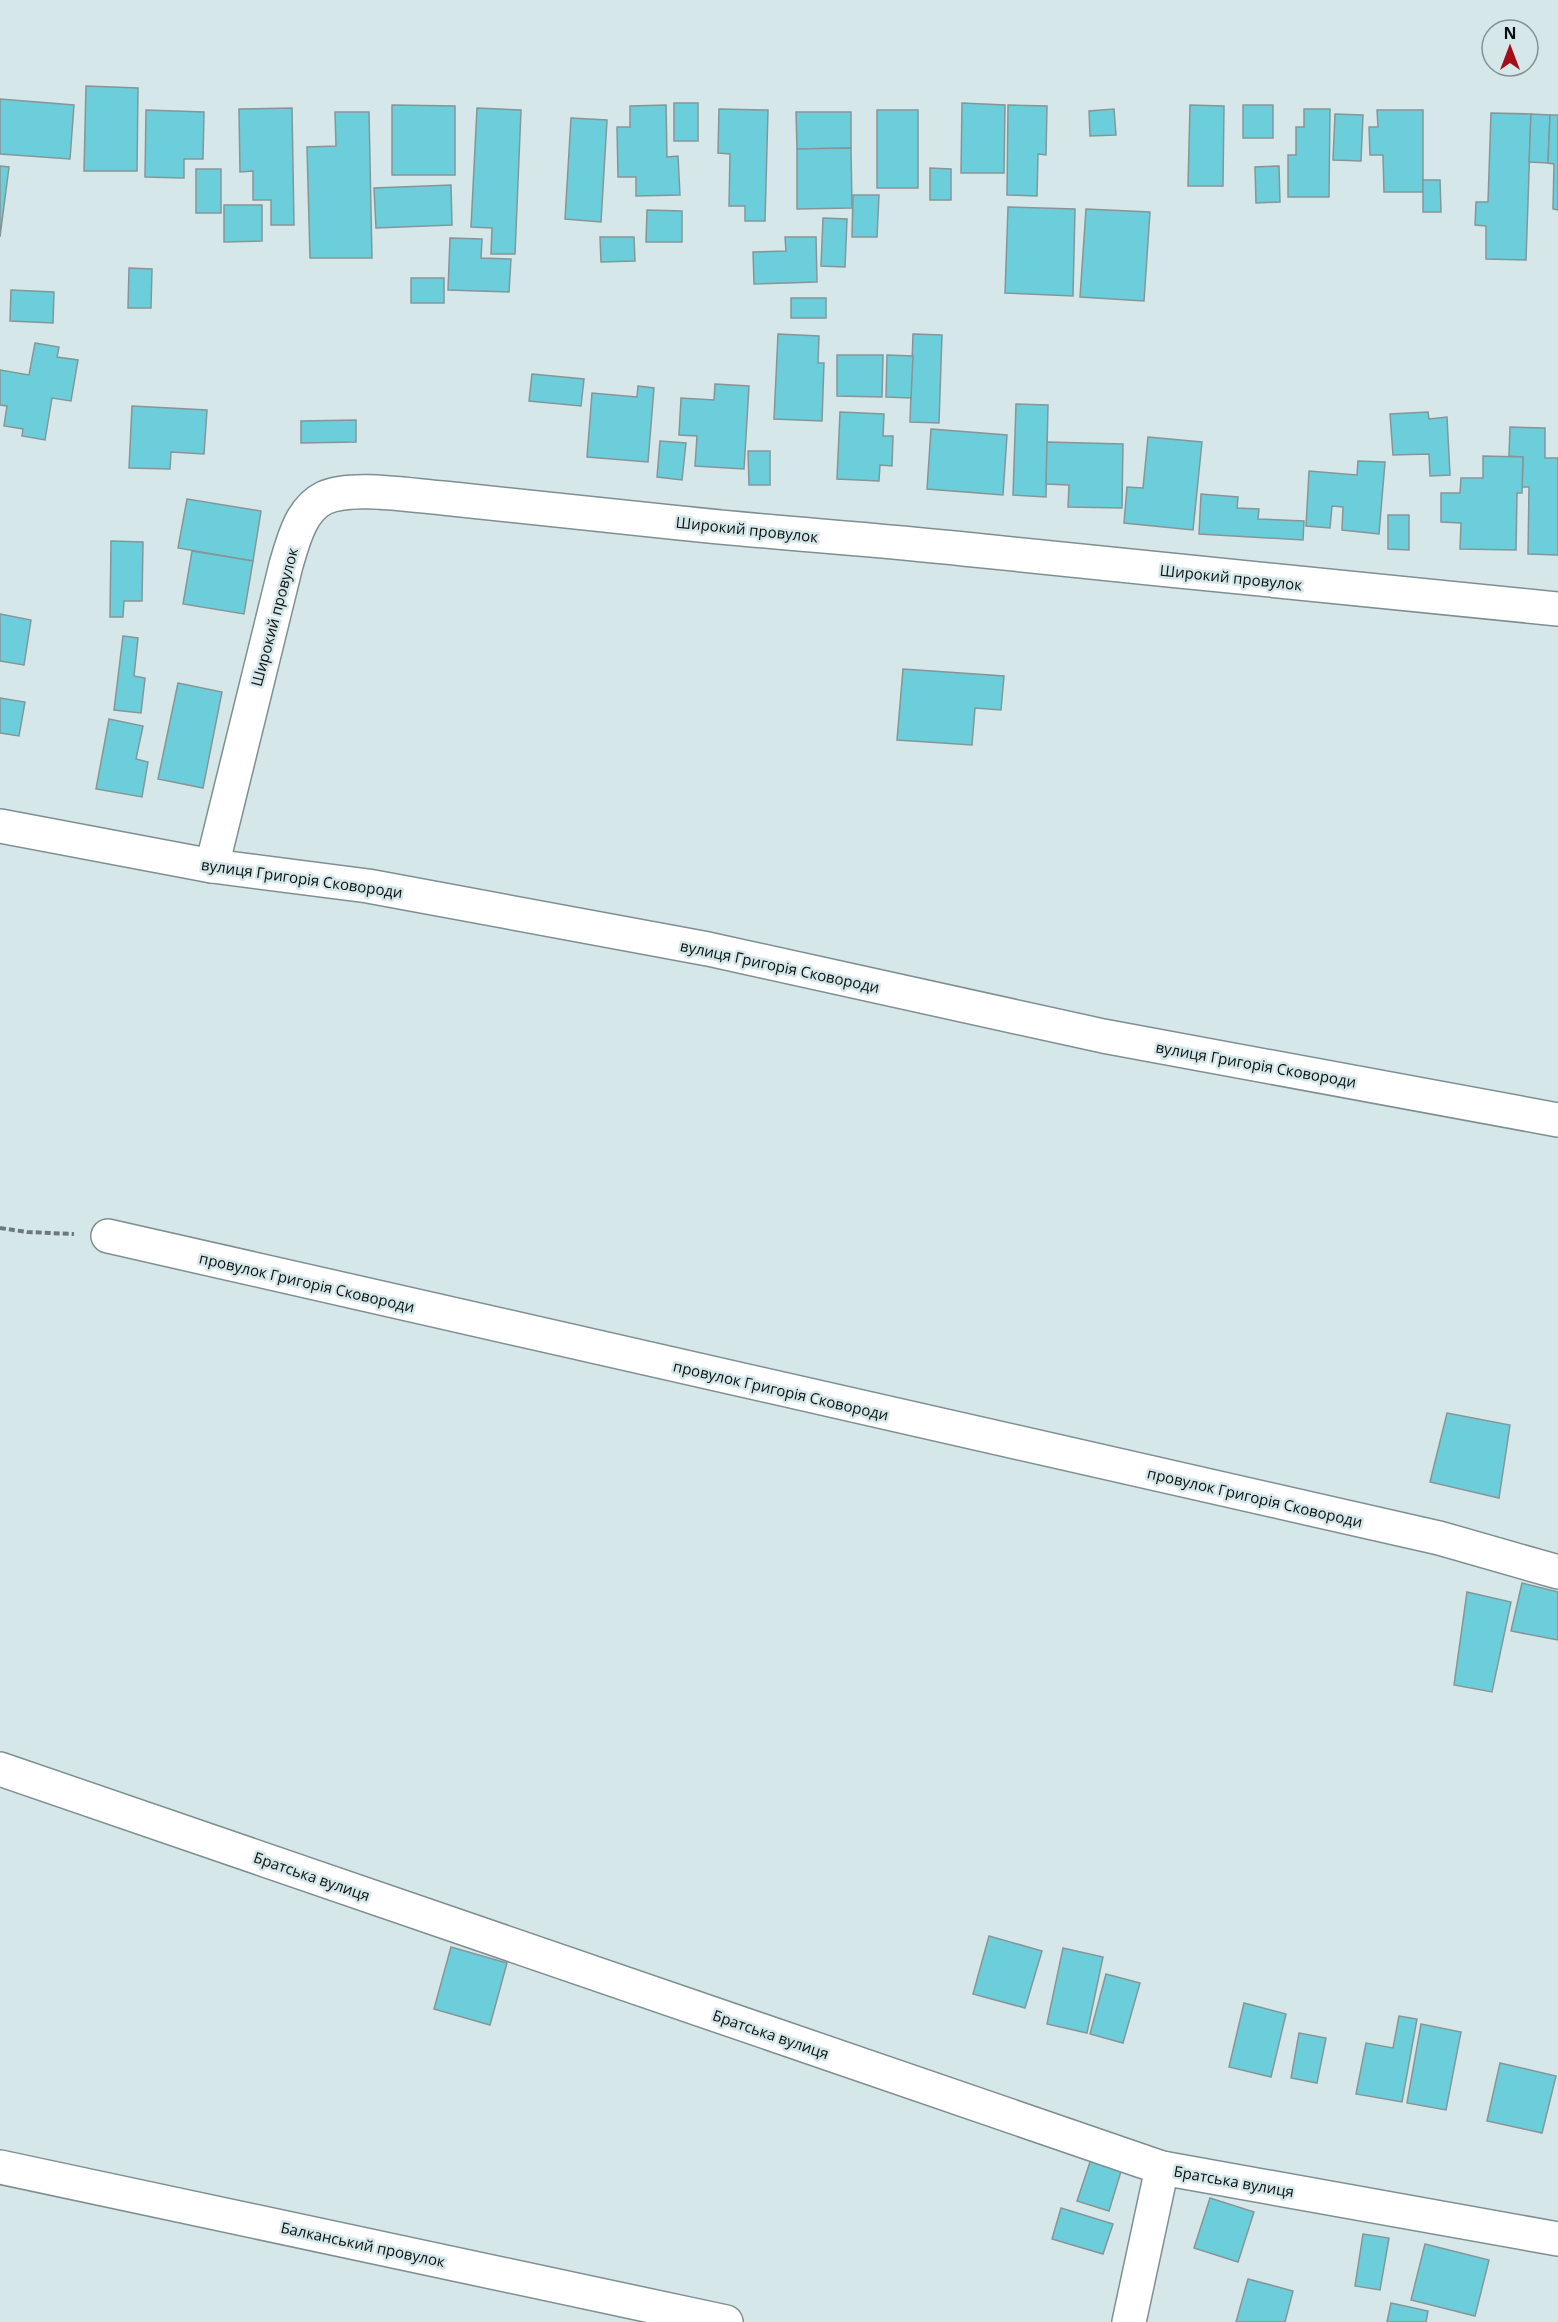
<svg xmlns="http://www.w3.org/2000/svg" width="1558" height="2322" font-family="'Open Sans',sans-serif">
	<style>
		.building { fill: #6cceda; stroke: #869698; stroke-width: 1.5 }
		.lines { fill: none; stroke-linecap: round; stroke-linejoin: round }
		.minor-casing { stroke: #7f8f91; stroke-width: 36 }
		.path { stroke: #6c7879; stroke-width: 4; stroke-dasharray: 6 3; stroke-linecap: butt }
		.minor { stroke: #fff; stroke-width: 33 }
		.labels { text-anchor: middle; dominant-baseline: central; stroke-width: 5; stroke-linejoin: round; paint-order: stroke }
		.street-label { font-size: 15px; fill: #0a1011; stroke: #d6e7e9 }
	</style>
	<rect width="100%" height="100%" fill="#d6e7e9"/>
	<!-- building -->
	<g class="building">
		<polygon points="86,86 138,88 137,171 84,171"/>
		<polygon points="0,99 74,105 70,159 0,154"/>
		<rect x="674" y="103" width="24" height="38"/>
		<polygon points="962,103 1005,105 1004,173 961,173"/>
		<polygon points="392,105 455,106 455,175 392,175"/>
		<polygon points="666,105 667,157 678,156 680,195 636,196 636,177 618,177 617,127 630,127 630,106"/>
		<polygon points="1008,105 1047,106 1046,155 1038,154 1037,196 1007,195"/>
		<polygon points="1190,105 1224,106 1223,186 1188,186"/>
		<rect x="1243" y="105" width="30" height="33"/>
		<polygon points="292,108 294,225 271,225 271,200 253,200 253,171 240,172 239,109"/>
		<polygon points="477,108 521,110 515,254 491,254 492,228 471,227"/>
		<polygon points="719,109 768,110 765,221 745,221 745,206 729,206 730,154 718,153"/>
		<polygon points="1114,109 1116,135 1090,136 1089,111"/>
		<polygon points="1304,109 1330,109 1329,197 1288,197 1288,155 1296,155 1296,127 1304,127"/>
		<polygon points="146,110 204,112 203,159 184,159 184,178 145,177"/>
		<rect x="877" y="110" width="41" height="78"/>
		<polygon points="1377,110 1423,110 1423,192 1384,192 1383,155 1370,155 1369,127 1378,127"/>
		<polygon points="335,112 369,112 372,258 310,258 307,147 336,146"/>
		<polygon points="796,112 851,112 851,148 797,149"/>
		<polygon points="1491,113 1531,114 1526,260 1486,259 1486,226 1475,225 1476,202 1488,202"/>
		<polygon points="1335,114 1363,115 1361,161 1333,160"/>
		<polygon points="1531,114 1550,115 1548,163 1529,162"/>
		<polygon points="1550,115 1558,115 1558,210 1553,209 1554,164 1548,163"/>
		<polygon points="571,118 607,120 601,222 565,219"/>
		<polygon points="851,148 852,208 797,209 797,149"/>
		<polygon points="0,166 9,167 0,237"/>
		<polygon points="1279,166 1280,202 1256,203 1255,167"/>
		<polygon points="930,168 951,169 951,200 930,200"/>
		<rect x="196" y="169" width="25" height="44"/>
		<polygon points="1423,180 1440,180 1441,212 1423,212"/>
		<polygon points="451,185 452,225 376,228 374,188"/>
		<polygon points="853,195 879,195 877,237 852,237"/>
		<polygon points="224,205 262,205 262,241 224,242"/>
		<polygon points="1008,207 1075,209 1073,296 1005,293"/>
		<polygon points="1086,209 1150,212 1144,301 1080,297"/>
		<polygon points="647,210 682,211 682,242 646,242"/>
		<polygon points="823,218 847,219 845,267 821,266"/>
		<polygon points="600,237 634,237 635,261 601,262"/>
		<polygon points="785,237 816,237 817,282 754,284 753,252 786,251"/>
		<polygon points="450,238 482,239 481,258 511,259 509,292 448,290"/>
		<polygon points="129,268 152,269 151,308 128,308"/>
		<rect x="411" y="278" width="33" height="25"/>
		<polygon points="11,290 54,292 53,323 10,321"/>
		<rect x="791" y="298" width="35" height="20"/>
		<polygon points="778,334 819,336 818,363 824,363 822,421 774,419"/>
		<polygon points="913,334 942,335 939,423 910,422"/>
		<polygon points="35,343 59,347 57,357 78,360 71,401 52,398 45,440 22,436 23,429 4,426 7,406 0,405 0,370 29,375"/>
		<polygon points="837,355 883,355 882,397 837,396"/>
		<polygon points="887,355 913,356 911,398 886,397"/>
		<polygon points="532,374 584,379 581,406 529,401"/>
		<polygon points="715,384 749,386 744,469 695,466 697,436 679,435 681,398 714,400"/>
		<polygon points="638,386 654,388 648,462 587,457 592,393 637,397"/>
		<polygon points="1016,404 1048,405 1046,497 1013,495"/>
		<polygon points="132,406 207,410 204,454 171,452 170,469 129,468"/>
		<polygon points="840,412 884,414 883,436 893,436 892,466 880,465 879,481 837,479"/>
		<polygon points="1428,412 1429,419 1447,417 1450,475 1430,476 1429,454 1393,455 1390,414"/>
		<polygon points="356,420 356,442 301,443 301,421"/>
		<polygon points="1510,427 1545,428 1545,458 1558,458 1558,555 1528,554 1529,487 1522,487 1523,457 1509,456"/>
		<polygon points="931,429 1007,435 1003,495 927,489"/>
		<polygon points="1148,437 1202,442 1193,530 1124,523 1127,487 1143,488"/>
		<polygon points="660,441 686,443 682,480 657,477"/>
		<polygon points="1047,442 1123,444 1122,508 1068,507 1069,485 1046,484"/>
		<polygon points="748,451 770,451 770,485 749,485"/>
		<polygon points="1483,456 1523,457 1522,493 1517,493 1516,550 1460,549 1461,523 1441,522 1441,493 1460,493 1461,478 1483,478"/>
		<polygon points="1358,461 1385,462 1379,534 1342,530 1343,507 1332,506 1330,528 1306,526 1309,471 1357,475"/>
		<polygon points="1201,494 1238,497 1237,508 1259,509 1258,519 1304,521 1303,540 1199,534"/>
		<polygon points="187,499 261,511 253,561 178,548"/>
		<polygon points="1388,515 1409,515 1409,550 1388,549"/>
		<polygon points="111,541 143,542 142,601 124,601 123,617 110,617"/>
		<polygon points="192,551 253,561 244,614 183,604"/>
		<polygon points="0,614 31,620 24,665 0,661"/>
		<polygon points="123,636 138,638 134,676 145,678 141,713 114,710"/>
		<polygon points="903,669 1004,676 1001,710 975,708 972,745 897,740"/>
		<polygon points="178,683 222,692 203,788 158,779"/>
		<polygon points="0,698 25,702 19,736 0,733"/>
		<polygon points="109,719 143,726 136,759 148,762 142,797 96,789"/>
		<polygon points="1447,1413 1510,1425 1499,1498 1430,1482"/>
		<polygon points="1522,1583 1558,1592 1558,1640 1511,1631"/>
		<polygon points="1467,1592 1511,1602 1492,1692 1454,1685"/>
		<polygon points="989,1936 1042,1951 1025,2008 973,1994"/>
		<polygon points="451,1947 507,1963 490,2025 434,2009"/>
		<polygon points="1063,1948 1103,1957 1087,2033 1047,2024"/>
		<polygon points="1106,1974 1140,1983 1123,2043 1090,2034"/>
		<polygon points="1244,2003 1286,2014 1271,2077 1229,2067"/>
		<polygon points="1399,2016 1417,2019 1402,2102 1356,2094 1366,2043 1393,2048"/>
		<polygon points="1421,2024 1461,2032 1446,2110 1407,2103"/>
		<polygon points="1299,2033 1326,2038 1317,2083 1291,2078"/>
		<polygon points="1500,2063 1556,2076 1542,2133 1487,2121"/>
		<polygon points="1091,2159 1122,2168 1109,2211 1077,2201"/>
		<polygon points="1210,2198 1254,2212 1238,2262 1194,2248"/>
		<polygon points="1061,2208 1113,2224 1103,2254 1052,2239"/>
		<polygon points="1363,2234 1389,2238 1380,2290 1355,2286"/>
		<polygon points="1425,2244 1489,2260 1475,2316 1411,2300"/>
		<polygon points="1248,2279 1293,2291 1285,2322 1236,2322"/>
		<polygon points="1391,2303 1428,2311 1426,2322 1387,2322"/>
	</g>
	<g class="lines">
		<!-- minor casing -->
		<g class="minor-casing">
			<g id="minor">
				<polyline points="0,826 212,866 368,886 708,949 1103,1036 1558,1120"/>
				<path d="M 212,866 L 286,565 C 293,542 300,510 324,498 C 352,485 412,496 443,498 C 522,506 601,514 680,523 C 775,533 870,539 964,549 C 1162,569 1360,590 1558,609"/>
				<polyline points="108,1236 1439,1538 1558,1572"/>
				<polyline points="0,1769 1162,2168 1558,2239"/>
				<polyline points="0,2167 726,2322"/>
				<polyline points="1129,2322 1162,2168"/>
			</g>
		</g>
		<!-- path -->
		<polyline class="path" points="0,1228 27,1232 74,1234"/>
		<!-- minor -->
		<use href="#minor" class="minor"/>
	</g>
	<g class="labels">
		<!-- street labels -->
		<g class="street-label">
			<text transform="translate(747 529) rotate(6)">Широкий провулок</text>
			<text transform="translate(1231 577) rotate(6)">Широкий провулок</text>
			<text transform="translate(274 617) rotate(-75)">Широкий провулок</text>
			<text transform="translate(302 878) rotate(8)">вулиця Григорія Сковороди</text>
			<text transform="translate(780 966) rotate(12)">вулиця Григорія Сковороди</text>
			<text transform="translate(1256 1064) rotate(10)">вулиця Григорія Сковороди</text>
			<text transform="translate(307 1282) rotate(13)">провулок Григорія Сковороди</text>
			<text transform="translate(781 1390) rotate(13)">провулок Григорія Сковороди</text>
			<text transform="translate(1255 1497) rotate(13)">провулок Григорія Сковороди</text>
			<text transform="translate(312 1876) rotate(19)">Братська вулиця</text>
			<text transform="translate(771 2034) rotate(19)">Братська вулиця</text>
			<text transform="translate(1234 2181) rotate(10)">Братська вулиця</text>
			<text transform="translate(363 2244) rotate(12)">Балканський провулок</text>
		</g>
	</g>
	<!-- north arrow -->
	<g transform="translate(1510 48)"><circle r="28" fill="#d6e7e9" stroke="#849193" stroke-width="1.5"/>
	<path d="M0-4.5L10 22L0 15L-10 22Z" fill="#a50e18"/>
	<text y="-9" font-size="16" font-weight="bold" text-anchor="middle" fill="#0a1011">N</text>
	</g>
</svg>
